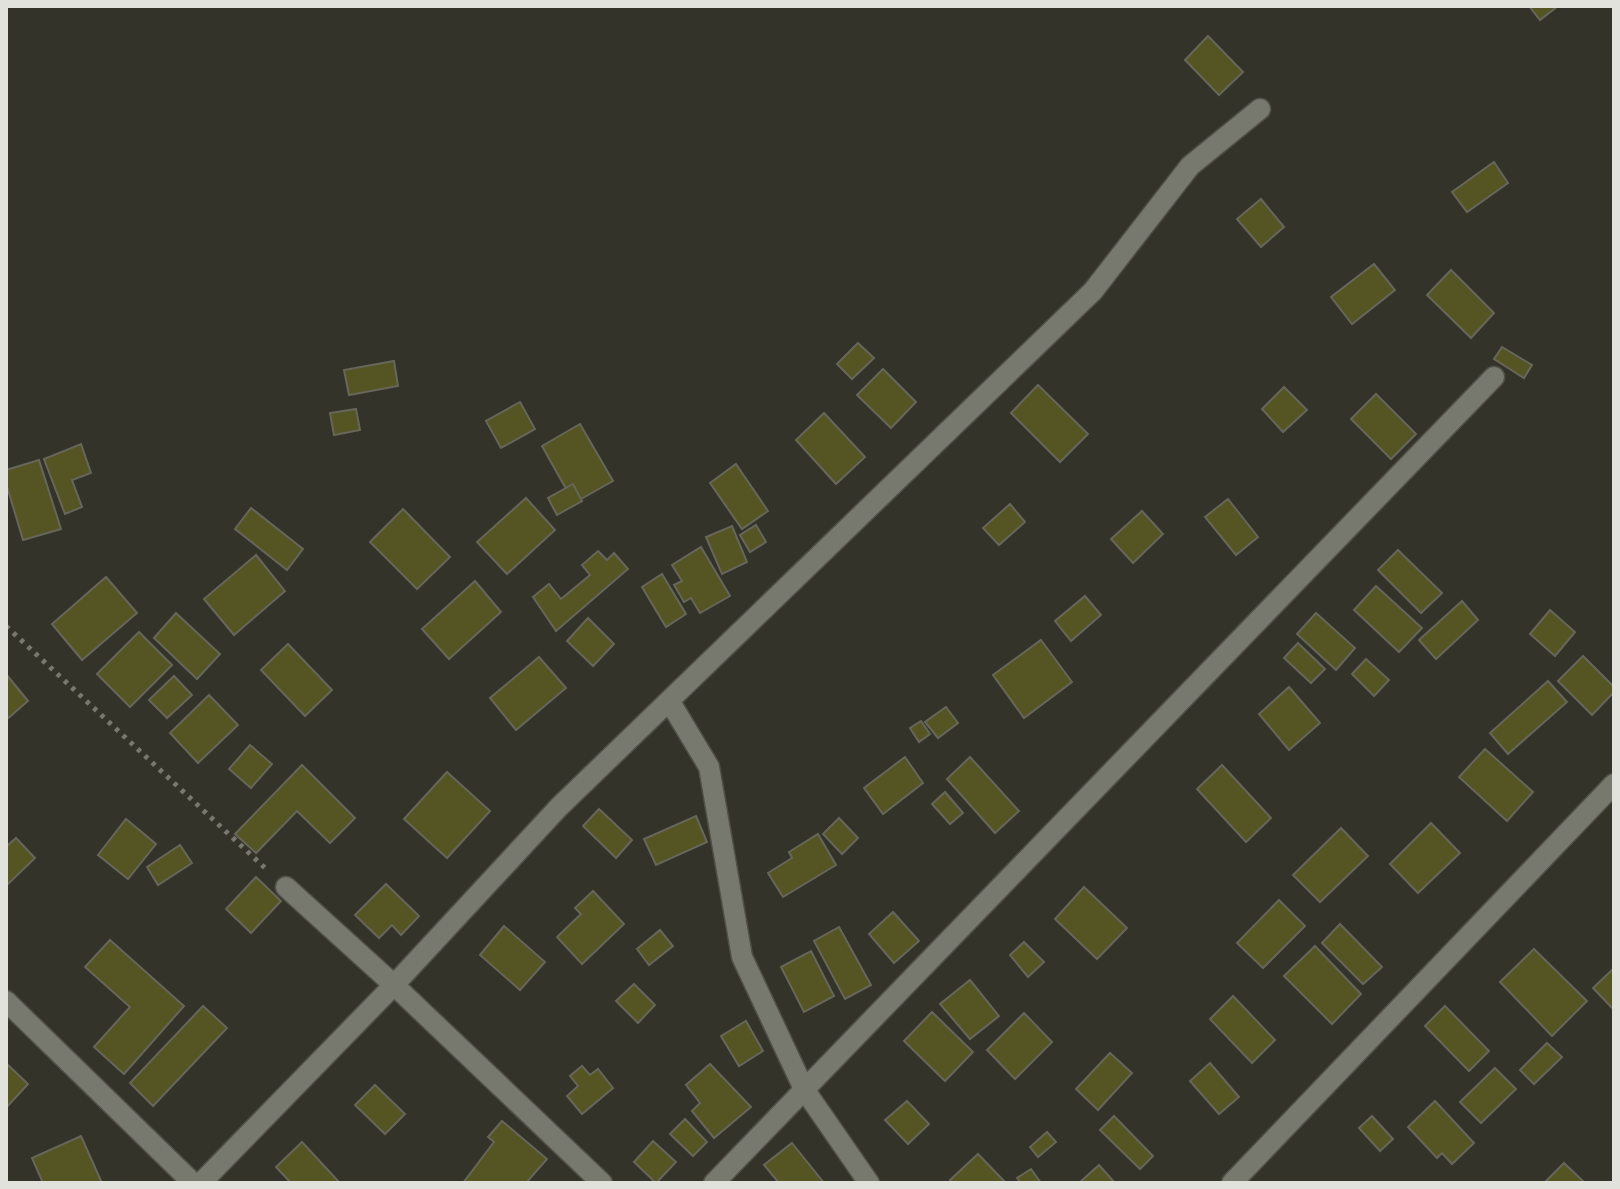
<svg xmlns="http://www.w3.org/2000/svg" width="1620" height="1189" font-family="'Fira Sans Condensed',sans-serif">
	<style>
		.building { fill: #555423; stroke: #66665b; stroke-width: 2 }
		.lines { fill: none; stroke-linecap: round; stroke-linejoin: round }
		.street-casing { stroke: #4f4e47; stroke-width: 23 }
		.path { stroke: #78786f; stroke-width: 5; stroke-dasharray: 4 6; stroke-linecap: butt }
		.street { stroke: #78796e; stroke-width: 20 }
	</style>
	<rect width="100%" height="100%" fill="#333329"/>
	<!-- building -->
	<g class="building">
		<polygon points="1529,6 1558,6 1540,20"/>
		<polygon points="1208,36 1243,72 1219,95 1185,60"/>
		<polygon points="1494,162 1508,183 1467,212 1452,192"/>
		<polygon points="1261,199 1284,227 1261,247 1237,219"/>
		<polygon points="1374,264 1395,290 1352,324 1331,297"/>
		<polygon points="1451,270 1494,313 1471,338 1427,295"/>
		<polygon points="858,343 874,358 852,379 837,364"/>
		<polygon points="1502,347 1532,365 1524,378 1494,359"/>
		<polygon points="394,361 398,386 349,395 344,370"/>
		<polygon points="883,369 916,402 891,428 857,395"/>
		<polygon points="1038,385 1088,434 1060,462 1011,413"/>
		<polygon points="1284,387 1307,410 1283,432 1262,409"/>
		<polygon points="1376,394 1416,434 1391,459 1351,419"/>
		<polygon points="520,402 535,429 501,448 486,421"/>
		<polygon points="356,409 360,430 334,435 330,413"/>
		<polygon points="824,413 865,457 836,484 796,440"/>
		<polygon points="580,424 613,481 574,503 542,446"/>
		<polygon points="81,444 91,473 72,480 82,507 65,514 44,459"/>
		<polygon points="39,460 61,529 23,540 6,483 6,470"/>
		<polygon points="736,464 768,511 742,529 710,483"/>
		<polygon points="573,484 582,501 557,515 548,498"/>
		<polygon points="526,498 555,530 507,574 477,542"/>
		<polygon points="1228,499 1258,537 1236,555 1205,517"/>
		<polygon points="1010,504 1025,522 999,545 983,528"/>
		<polygon points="251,508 303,549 287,570 235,529"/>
		<polygon points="403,509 450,557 417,589 370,542"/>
		<polygon points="1142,511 1163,534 1133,563 1111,539"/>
		<polygon points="756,525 766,542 750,552 740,535"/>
		<polygon points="732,526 747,562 722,574 706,537"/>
		<polygon points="701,547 730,596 700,613 691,598 684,602 674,585 682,581 672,565"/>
		<polygon points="1398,550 1442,593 1421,613 1378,570"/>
		<polygon points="598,551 607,560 614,553 628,569 556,631 533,597 549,584 561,599 590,575 582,565"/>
		<polygon points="256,555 285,591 234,635 204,599"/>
		<polygon points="662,574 686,614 666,627 642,587"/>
		<polygon points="106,577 137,613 82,660 52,624"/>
		<polygon points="475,581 501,612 449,659 422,629"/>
		<polygon points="1376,586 1422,628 1399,652 1354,610"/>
		<polygon points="1085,596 1101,615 1071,641 1055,621"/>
		<polygon points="1462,601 1478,620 1436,659 1419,640"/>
		<polygon points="1550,610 1575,632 1555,656 1530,634"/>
		<polygon points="176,613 220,654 197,679 154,638"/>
		<polygon points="1316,613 1355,648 1336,670 1297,634"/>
		<polygon points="588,618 614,644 593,666 567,641"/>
		<polygon points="139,632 172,665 130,707 97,674"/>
		<polygon points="1041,640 1072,682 1024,718 993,675"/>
		<polygon points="1298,643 1325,669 1311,683 1284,658"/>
		<polygon points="288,644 332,690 305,716 261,670"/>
		<polygon points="1583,656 1614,687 1614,692 1592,715 1558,681"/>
		<polygon points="539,657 566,688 516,730 490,698"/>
		<polygon points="1366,659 1389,680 1374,696 1352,674"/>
		<polygon points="6,674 28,701 6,720"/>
		<polygon points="174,676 192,695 167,718 149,700"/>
		<polygon points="1548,681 1567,702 1508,754 1490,733"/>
		<polygon points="1289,687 1320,723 1289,750 1259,714"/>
		<polygon points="209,695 238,725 198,763 170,733"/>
		<polygon points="946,707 958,723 938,738 925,722"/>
		<polygon points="921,721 930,734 919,742 910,728"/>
		<polygon points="250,745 272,764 251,788 229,769"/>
		<polygon points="1485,749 1533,792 1507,821 1459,777"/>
		<polygon points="905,757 923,783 883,814 864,788"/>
		<polygon points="970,757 1019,811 995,833 947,779"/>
		<polygon points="302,765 355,818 330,843 297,811 256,853 235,834"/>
		<polygon points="1222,765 1271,818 1246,842 1197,789"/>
		<polygon points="447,772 490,811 447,858 404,819"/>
		<polygon points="945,792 963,813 950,824 932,804"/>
		<polygon points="599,809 632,840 616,858 583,826"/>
		<polygon points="696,816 707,842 656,865 644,839"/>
		<polygon points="839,818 858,838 842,854 823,834"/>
		<polygon points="126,819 156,844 128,879 98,855"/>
		<polygon points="1431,823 1460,853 1418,893 1390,864"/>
		<polygon points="1341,828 1368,856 1320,902 1293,875"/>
		<polygon points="818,834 836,865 783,897 768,873 792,858 789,852"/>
		<polygon points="16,838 35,858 6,886 6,847"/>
		<polygon points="180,845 192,863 158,885 147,867"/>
		<polygon points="256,877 281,901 251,933 226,909"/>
		<polygon points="386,884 419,916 401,935 392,925 379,938 355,915"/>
		<polygon points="1084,887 1127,928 1097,959 1055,919"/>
		<polygon points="593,891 624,924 582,964 557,937 581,914 575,908"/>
		<polygon points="1279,900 1305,926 1263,968 1237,943"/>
		<polygon points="893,912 919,941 894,963 869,934"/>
		<polygon points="1340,924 1382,967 1363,984 1322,943"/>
		<polygon points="504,926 545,962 520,990 480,955"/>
		<polygon points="839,927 871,985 845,999 814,941"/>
		<polygon points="660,930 673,946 649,965 637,949"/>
		<polygon points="110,940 184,1006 124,1074 94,1047 130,1007 85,967"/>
		<polygon points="1024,942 1044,962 1028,977 1010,955"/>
		<polygon points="1315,946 1361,994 1332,1024 1284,976"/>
		<polygon points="1534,949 1587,1001 1552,1036 1500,982"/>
		<polygon points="811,951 834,996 804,1012 781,967"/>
		<polygon points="1614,968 1614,1010 1593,988"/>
		<polygon points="970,980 999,1016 970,1039 940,1004"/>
		<polygon points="634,984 655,1005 638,1023 616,1001"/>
		<polygon points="1233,996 1275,1040 1252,1063 1210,1019"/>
		<polygon points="203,1006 227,1028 153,1106 130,1083"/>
		<polygon points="1445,1006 1489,1051 1469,1071 1425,1026"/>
		<polygon points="932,1012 973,1052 945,1081 904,1041"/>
		<polygon points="1024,1013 1052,1042 1015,1079 987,1050"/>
		<polygon points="746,1021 763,1051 739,1066 721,1036"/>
		<polygon points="1547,1043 1562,1057 1534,1084 1520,1070"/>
		<polygon points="1110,1053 1132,1073 1098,1110 1076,1089"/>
		<polygon points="1210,1063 1239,1097 1219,1114 1190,1081"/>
		<polygon points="7,1064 28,1084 6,1108 6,1066"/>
		<polygon points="710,1064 751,1107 714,1138 692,1111 700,1103 686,1085"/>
		<polygon points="582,1066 590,1075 598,1069 613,1088 582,1114 567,1096 578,1086 570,1076"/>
		<polygon points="1495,1068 1516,1089 1481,1123 1460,1102"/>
		<polygon points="375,1085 405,1114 385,1134 355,1105"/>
		<polygon points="907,1101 929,1124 908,1144 885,1120"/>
		<polygon points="1435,1101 1474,1143 1452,1164 1442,1153 1437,1158 1408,1127"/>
		<polygon points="1114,1116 1153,1156 1140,1169 1100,1130"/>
		<polygon points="1372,1116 1393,1139 1380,1151 1359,1128"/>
		<polygon points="685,1119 707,1142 693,1156 670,1134"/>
		<polygon points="502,1121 547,1159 526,1183 463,1183 494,1142 488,1137"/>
		<polygon points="1047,1132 1056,1142 1038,1157 1030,1147"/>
		<polygon points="81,1136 102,1183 43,1183 32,1158"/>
		<polygon points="653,1141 676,1162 656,1183 634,1162"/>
		<polygon points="302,1142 339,1182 338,1183 291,1183 276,1167"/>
		<polygon points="792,1143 824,1183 779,1183 764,1165"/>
		<polygon points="978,1154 1006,1183 953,1183 950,1180"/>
		<polygon points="1564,1163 1585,1183 1544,1183"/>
		<polygon points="1099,1165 1115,1183 1079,1183"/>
		<polygon points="1031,1169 1041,1183 1021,1183 1017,1178"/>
	</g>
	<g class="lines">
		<!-- street casing -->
		<g class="street-casing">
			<g id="street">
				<polyline points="670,702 709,767 742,957 804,1089 869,1183"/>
				<polyline points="286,887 394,985 602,1183"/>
				<polyline points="6,1001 193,1183"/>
				<polyline points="201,1183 394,985 559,807 1093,291 1190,166 1260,109"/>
				<polyline points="714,1183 1494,377"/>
				<polyline points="1232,1183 1614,784"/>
			</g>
		</g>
		<!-- path -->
		<polyline class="path" points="6,626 265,868"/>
		<!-- street -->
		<use href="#street" class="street"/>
	</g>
	<!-- border -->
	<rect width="1620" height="1189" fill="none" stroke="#e2e2dc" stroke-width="16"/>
</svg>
